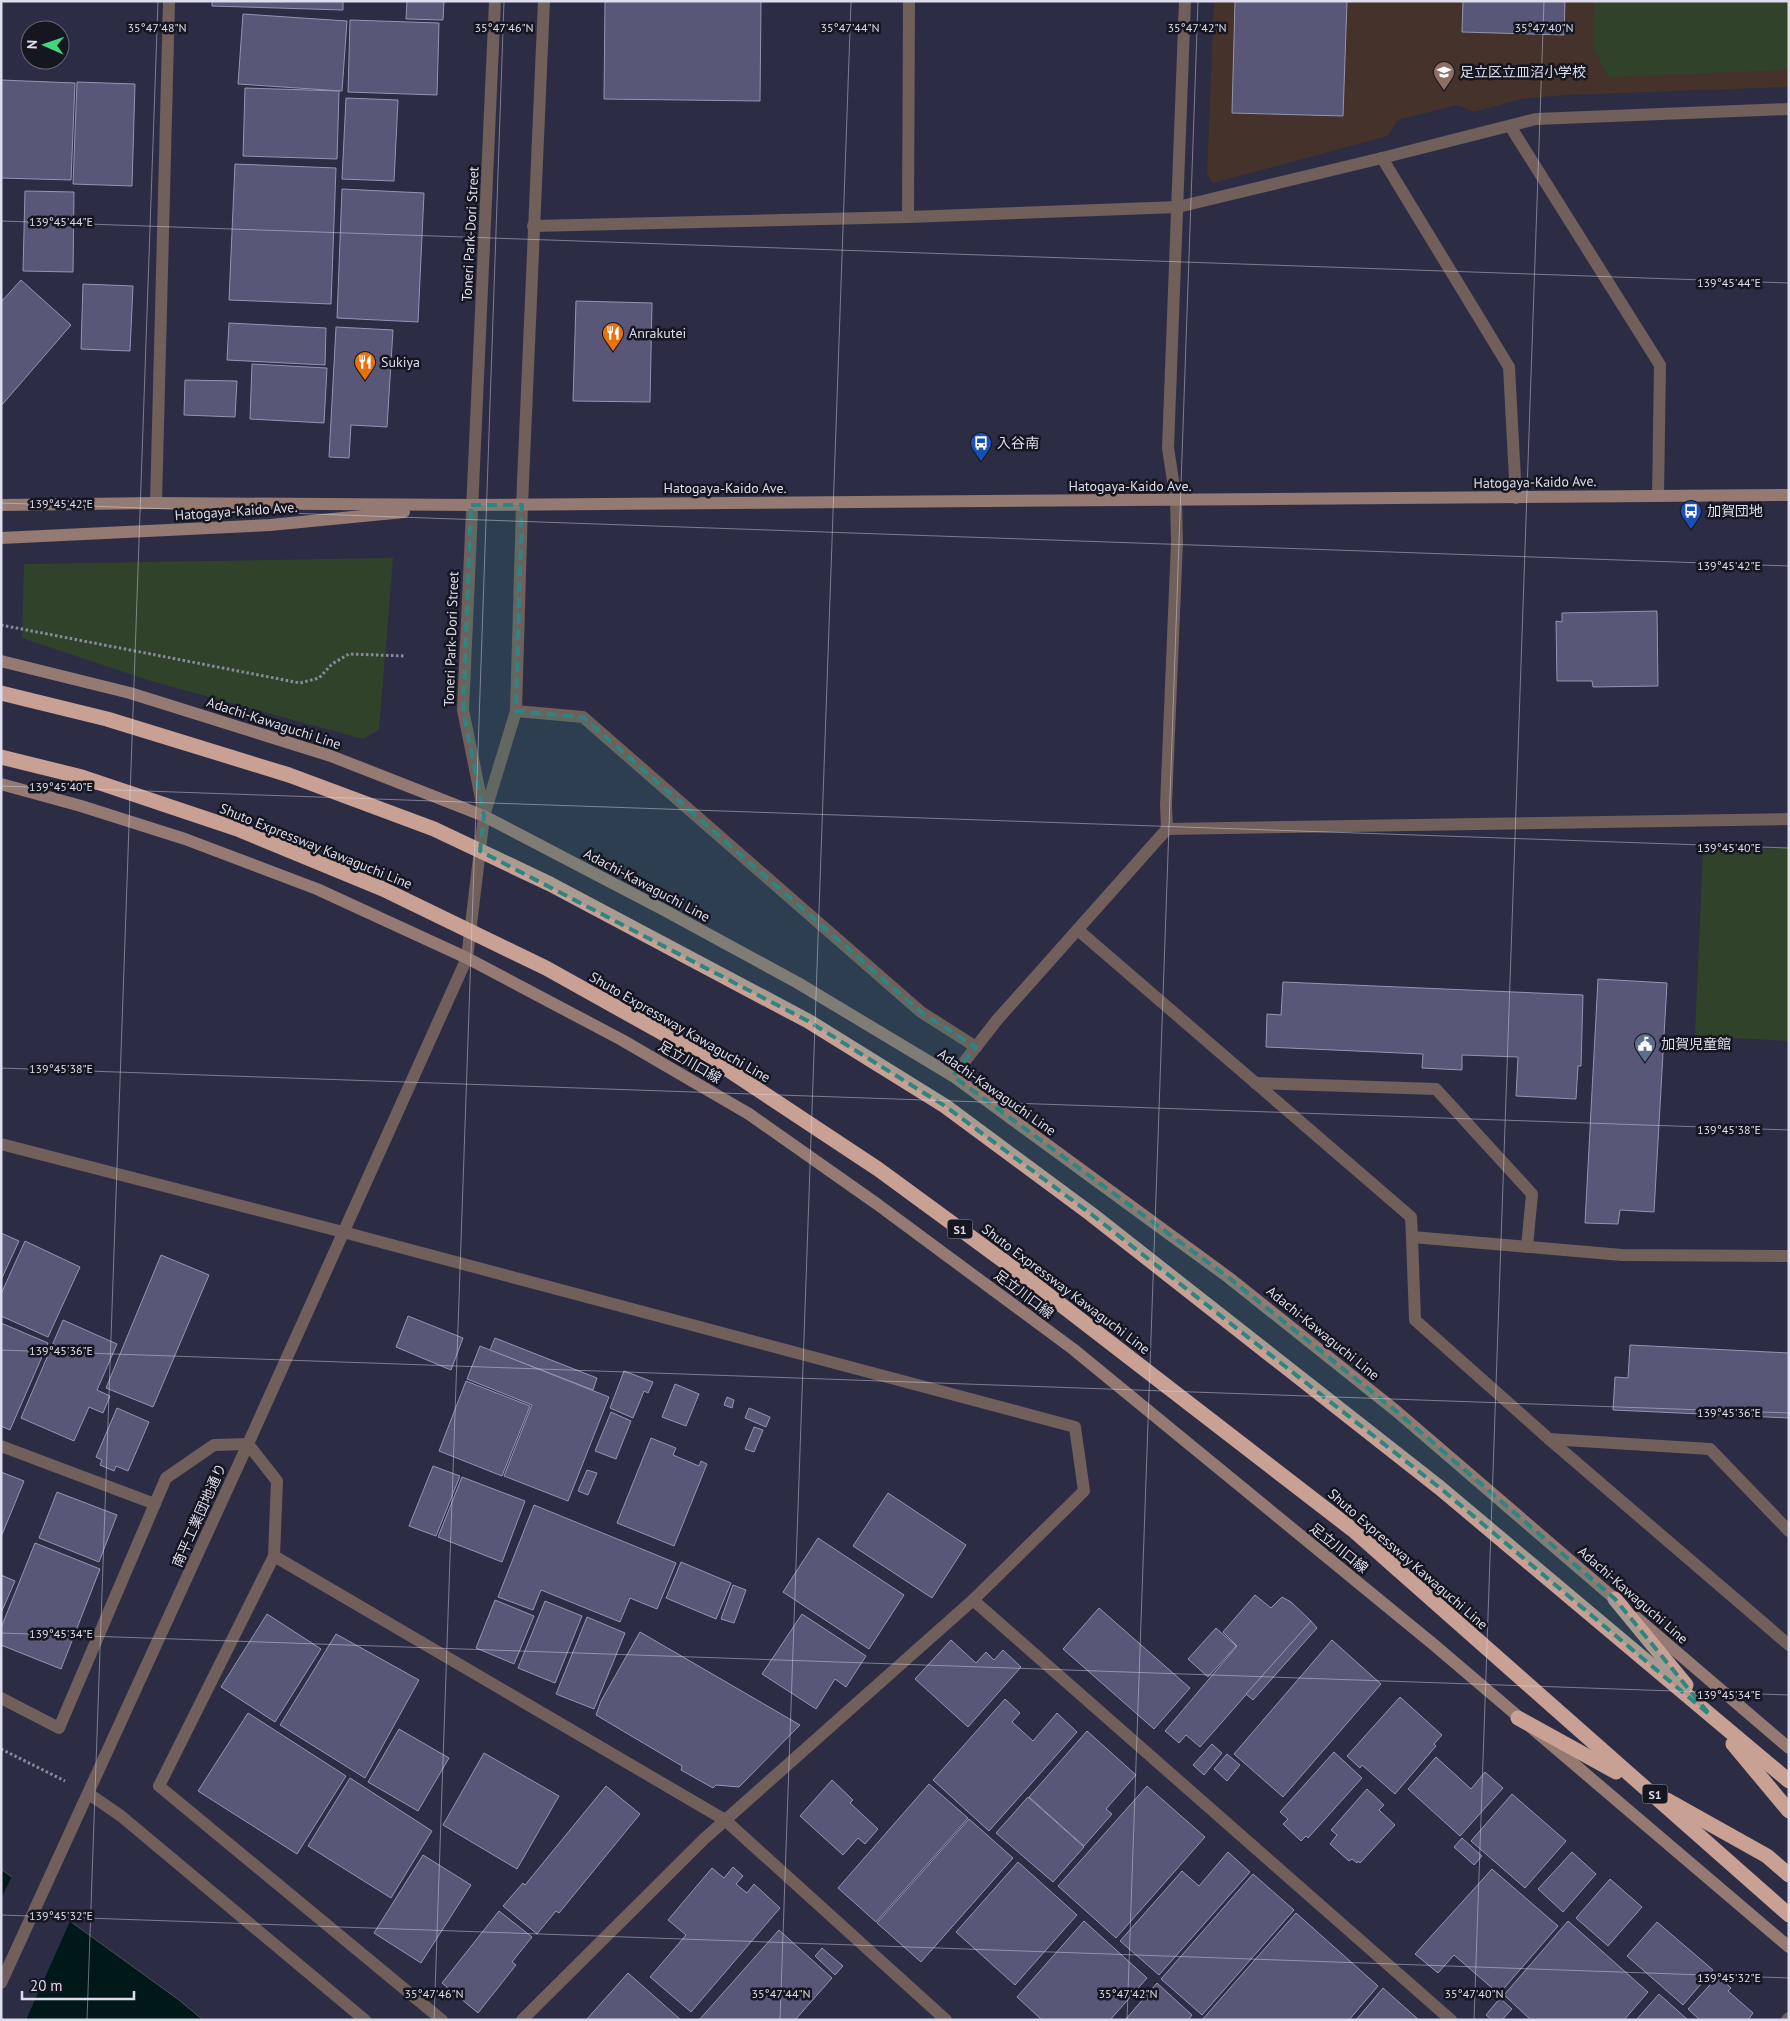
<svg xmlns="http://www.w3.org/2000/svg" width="1790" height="2021" font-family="'PT Sans','Noto Sans JP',sans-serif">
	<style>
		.education { fill: #45322b }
		.green { fill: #31422a }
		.water { fill: #011818; stroke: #435358 }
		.pier { fill: #2d2c45 }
		.building { fill: #585777; stroke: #9594b2 }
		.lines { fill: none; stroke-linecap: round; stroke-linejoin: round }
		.path { stroke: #8a8a9e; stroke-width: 3; stroke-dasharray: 2.5 2.5; stroke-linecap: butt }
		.service { stroke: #705f5a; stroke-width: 12 }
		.minor { stroke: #705f5a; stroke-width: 12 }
		.tertiary { stroke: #705f5a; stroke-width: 12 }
		.secondary { stroke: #947a72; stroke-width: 12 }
		.motorway { stroke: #c8a094; stroke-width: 15 }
		.marked { fill: #2e8581; fill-opacity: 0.2; stroke: #2e8581; stroke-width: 4; stroke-dasharray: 10 6; stroke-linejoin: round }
		.ticks { fill: none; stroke: #dddded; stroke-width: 1; stroke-opacity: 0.45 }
		.labels { text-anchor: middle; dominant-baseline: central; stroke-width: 5; stroke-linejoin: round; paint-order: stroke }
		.shield { fill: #161621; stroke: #a1a1b0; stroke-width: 1 }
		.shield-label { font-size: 12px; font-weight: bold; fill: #dddded }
		.poi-label { font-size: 14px; fill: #dddded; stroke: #161621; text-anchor: start }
		.street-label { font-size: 14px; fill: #dddded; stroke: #161621 }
		.ticks-label { font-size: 12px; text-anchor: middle; fill: #dddded; stroke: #161621; stroke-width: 5; stroke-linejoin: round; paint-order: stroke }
	</style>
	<rect width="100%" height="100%" fill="#2d2c45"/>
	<!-- education -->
	<polygon class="education" points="1214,1 1789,1 1789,87 1565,95 1522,99 1474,112 1457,105 1398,120 1388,136 1213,183 1207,173"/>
	<!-- green -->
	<g class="green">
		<polygon points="1595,1 1789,1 1789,70 1608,77 1593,45"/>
		<polygon points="393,558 379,730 363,739 151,681 22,638 24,564"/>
		<polygon points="1789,848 1789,1041 1695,1036 1703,850"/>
	</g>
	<!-- water -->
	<polygon class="water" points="1,1869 67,1919 179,2000 203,2020 1,2020"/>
	<!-- pier -->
	<polygon class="pier" points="13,1874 71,1919 26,2020 1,2020 1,1899"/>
	<!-- building -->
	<g class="building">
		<polygon points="212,1 343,1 343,10 212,6"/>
		<polygon points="407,1 444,1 443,20 406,19"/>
		<polygon points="605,1 761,1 760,101 604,99"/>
		<polygon points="1235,1 1347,1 1343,116 1232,113"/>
		<polygon points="1463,1 1565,1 1564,35 1462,32"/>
		<polygon points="243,14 347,21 342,91 238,84"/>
		<polygon points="350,20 439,23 437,95 348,92"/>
		<polygon points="1,80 75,83 71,180 1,178"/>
		<polygon points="77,82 135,84 132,186 73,184"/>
		<polygon points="245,88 339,91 337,159 243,156"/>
		<polygon points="346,98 398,100 394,181 342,179"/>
		<polygon points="235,164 336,168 331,304 229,300"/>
		<polygon points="342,189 424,193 418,322 337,318"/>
		<polygon points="25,191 74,192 73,272 23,271"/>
		<polygon points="21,280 71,325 1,406 1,302"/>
		<polygon points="83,284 133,286 130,351 81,349"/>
		<polygon points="576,301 652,303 650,402 573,401"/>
		<polygon points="229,323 326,328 325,365 227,360"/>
		<polygon points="336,327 393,330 387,427 351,425 349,458 329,457"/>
		<polygon points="252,364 327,368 324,423 250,419"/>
		<polygon points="185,380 237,381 235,417 184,415"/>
		<polygon points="1657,611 1658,686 1593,687 1592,681 1557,681 1556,621 1562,622 1562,613"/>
		<polygon points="1598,979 1667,983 1654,1212 1620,1210 1618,1224 1585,1223"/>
		<polygon points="1283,982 1583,995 1581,1066 1578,1066 1576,1099 1516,1096 1518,1057 1462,1055 1462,1070 1422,1068 1423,1054 1266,1047 1267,1014 1281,1015"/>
		<polygon points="1,1233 19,1241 1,1280"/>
		<polygon points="25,1241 80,1267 48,1337 1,1316 1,1294"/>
		<polygon points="161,1255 209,1275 153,1407 106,1388"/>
		<polygon points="408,1316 463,1338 451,1370 396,1347"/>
		<polygon points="63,1320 117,1344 97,1390 110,1396 103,1413 89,1407 74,1441 21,1418"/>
		<polygon points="1,1323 48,1343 10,1430 1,1426"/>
		<polygon points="495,1338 597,1378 593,1390 490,1350"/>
		<polygon points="1630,1345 1789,1353 1789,1418 1613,1410 1615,1377 1628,1378"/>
		<polygon points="480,1346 609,1397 568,1501 504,1476 532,1405 467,1379"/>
		<polygon points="624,1371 653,1382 648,1393 644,1391 633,1418 610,1408"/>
		<polygon points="466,1381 530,1406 502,1476 439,1451"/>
		<polygon points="675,1384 699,1394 686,1426 662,1417"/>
		<polygon points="727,1397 734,1400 732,1408 724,1405"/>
		<polygon points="117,1408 149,1422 128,1471 116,1466 114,1471 100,1465 102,1460 96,1457"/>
		<polygon points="749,1408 770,1417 766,1427 745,1418"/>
		<polygon points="611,1412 631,1421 616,1459 595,1451"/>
		<polygon points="754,1427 763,1430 754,1452 745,1449"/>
		<polygon points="651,1438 676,1448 673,1455 699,1466 701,1461 707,1464 674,1546 617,1523"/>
		<polygon points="433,1466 460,1476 436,1536 409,1526"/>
		<polygon points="587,1470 597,1473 588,1495 578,1491"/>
		<polygon points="1,1472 24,1481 1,1537"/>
		<polygon points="462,1477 525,1501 502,1562 438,1537"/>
		<polygon points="57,1492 117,1515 99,1562 39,1538"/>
		<polygon points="888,1493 966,1545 932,1598 853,1546"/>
		<polygon points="534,1505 676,1563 657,1609 630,1598 620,1622 541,1590 533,1610 498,1597"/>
		<polygon points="818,1538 904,1595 869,1649 783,1592"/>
		<polygon points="35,1543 100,1569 61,1669 1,1645 1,1628"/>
		<polygon points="681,1562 731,1583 716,1619 666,1598"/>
		<polygon points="1,1575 15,1581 1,1613"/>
		<polygon points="733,1585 746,1590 734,1623 721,1619"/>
		<polygon points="1255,1595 1271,1608 1282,1597 1291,1602 1311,1621 1200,1747 1186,1735 1179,1743 1165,1731 1237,1646 1223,1632"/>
		<polygon points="495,1600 534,1616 514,1664 476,1648"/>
		<polygon points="545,1601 582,1616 555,1683 518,1668"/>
		<polygon points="1099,1608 1190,1688 1154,1729 1063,1649"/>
		<polygon points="267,1614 321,1649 275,1722 221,1687"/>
		<polygon points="802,1614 866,1656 846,1687 835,1679 816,1709 762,1674"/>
		<polygon points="587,1617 625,1633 594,1709 556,1694"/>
		<polygon points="1311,1621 1317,1628 1253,1700 1246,1694"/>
		<polygon points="1216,1628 1236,1646 1208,1677 1188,1659"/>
		<polygon points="640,1632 800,1725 739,1787 716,1785 713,1788 681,1770 682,1766 596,1715 601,1701"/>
		<polygon points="336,1634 419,1680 365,1778 280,1725"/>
		<polygon points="951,1640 976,1663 986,1652 994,1660 1003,1650 1021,1667 968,1727 915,1679"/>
		<polygon points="1332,1640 1381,1684 1283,1797 1234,1754"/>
		<polygon points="1400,1697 1442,1735 1434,1744 1436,1746 1395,1794 1362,1765 1360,1768 1347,1756"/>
		<polygon points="1005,1699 1020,1713 1012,1722 1033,1741 1057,1713 1077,1732 989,1831 933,1780"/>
		<polygon points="248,1713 346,1776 297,1854 198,1791"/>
		<polygon points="399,1729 449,1758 418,1811 368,1782"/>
		<polygon points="1087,1731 1136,1775 1106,1809 1112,1814 1084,1846 1029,1797"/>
		<polygon points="1212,1744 1222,1753 1204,1775 1193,1765"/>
		<polygon points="1334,1752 1362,1778 1308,1838 1306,1836 1301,1841 1283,1824 1288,1819 1280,1812"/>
		<polygon points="484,1753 559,1796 517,1869 443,1825"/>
		<polygon points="1227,1754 1240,1765 1227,1781 1214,1769"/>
		<polygon points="1436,1757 1471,1789 1485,1772 1503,1788 1460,1836 1408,1789"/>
		<polygon points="350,1778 432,1831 391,1898 308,1846"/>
		<polygon points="832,1780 853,1800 850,1803 878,1829 865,1844 858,1838 843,1855 800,1816"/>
		<polygon points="929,1784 968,1818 876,1922 838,1888"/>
		<polygon points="606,1786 640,1814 559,1913 556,1911 537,1934 503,1906 523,1883 525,1885"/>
		<polygon points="1147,1786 1205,1837 1116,1938 1058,1886"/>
		<polygon points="1367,1789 1384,1805 1379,1810 1395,1825 1360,1863 1358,1861 1357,1863 1352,1859 1349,1861 1330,1844 1337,1835 1331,1830"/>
		<polygon points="1512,1794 1566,1841 1525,1888 1471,1841"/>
		<polygon points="1028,1797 1084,1847 1053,1882 996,1833"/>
		<polygon points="969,1819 1013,1858 921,1962 877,1923"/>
		<polygon points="1462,1838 1482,1856 1474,1865 1454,1847"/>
		<polygon points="1228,1852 1250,1872 1159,1975 1120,1941 1182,1871 1199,1886"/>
		<polygon points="1572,1852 1596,1874 1563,1912 1538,1889"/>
		<polygon points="423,1855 471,1885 421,1963 374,1933"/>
		<polygon points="1018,1862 1077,1915 1015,1985 956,1932"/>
		<polygon points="733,1867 743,1876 736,1884 747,1893 754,1884 780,1908 691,2012 650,1977 686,1935 668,1920 712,1868 724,1878"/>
		<polygon points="1492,1869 1558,1926 1499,1994 1454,1955 1438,1973 1415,1954"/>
		<polygon points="1253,1874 1294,1910 1202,2015 1161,1979"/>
		<polygon points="1610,1879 1642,1907 1608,1946 1576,1918"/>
		<polygon points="499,1911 532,1937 512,1962 516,1965 478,2013 442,1983"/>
		<polygon points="1296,1913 1378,1986 1349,2020 1202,2020"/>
		<polygon points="1084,1921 1147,1978 1110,2020 1042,2020 1017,1997"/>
		<polygon points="1568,1921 1648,1992 1624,2020 1531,2020 1504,1995"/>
		<polygon points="1657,1922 1713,1970 1683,2005 1627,1956"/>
		<polygon points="779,1930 832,1978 795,2020 699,2020"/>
		<polygon points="822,1948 843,1966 835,1975 815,1956"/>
		<polygon points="628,1973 681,2020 586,2020"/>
		<polygon points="1718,1976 1731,1988 1728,1991 1753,2013 1748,2020 1700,2020 1688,2009"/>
		<polygon points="1157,1983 1192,2015 1188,2020 1125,2020"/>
		<polygon points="1383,1988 1419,2020 1356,2020"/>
		<polygon points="1659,1994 1688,2020 1636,2020"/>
		<polygon points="1500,1998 1512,2009 1502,2020 1492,2020 1486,2015"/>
	</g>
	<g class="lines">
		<!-- path -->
		<g class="path">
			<polyline points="1,625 300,683 319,678 332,664 349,654 405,656"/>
			<polyline points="1,1749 65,1781"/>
		</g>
		<!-- service -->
		<g class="service">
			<polyline points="1510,126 1660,365 1658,496"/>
			<polyline points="1078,930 1411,1217 1412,1237 1622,1255 1789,1256"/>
			<polyline points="1255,1083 1436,1089 1532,1194 1527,1247"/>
			<polyline points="1412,1237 1415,1320 1549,1439 1789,1645"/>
			<polyline points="1549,1439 1710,1449 1789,1531"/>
			<polyline points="89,1794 121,1816 365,2020"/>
		</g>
		<!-- minor -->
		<g class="minor">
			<polyline points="1382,158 1509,367 1516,498"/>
			<polyline points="908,217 909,1"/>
			<polyline points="533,226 908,217 1178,207 1382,158 1536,119 1789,109"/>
			<polyline points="156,503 169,1"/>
			<polyline points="516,711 583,717 921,1012 976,1047 953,1076"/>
			<polyline points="1167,829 1789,819"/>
			<polyline points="976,1047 997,1020 1167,829 1166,805 1177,542 1176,500 1168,448 1185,1"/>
			<polyline points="1,1144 343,1232 1075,1427 1084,1491 973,1600 704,1839 522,2020"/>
			<polyline points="1,1446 155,1504"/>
			<polyline points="274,1556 725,1820 946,2020"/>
			<polyline points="973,1600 1451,2020"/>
			<polyline points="1,1698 59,1728 166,1478 214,1445 248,1444 277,1481 274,1556 159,1786 442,2020"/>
			<polyline points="1787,2020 1789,2018"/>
		</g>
		<!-- tertiary -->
		<g class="tertiary">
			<polyline points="484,813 463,710 495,1"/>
			<polyline points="1,1983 248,1444 467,958 484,816 516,711 522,505 544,1"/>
		</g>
		<!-- secondary -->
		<g class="secondary">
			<polyline points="1,505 156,503 471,505 1789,495"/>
			<polyline points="1,538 270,525 404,512"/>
			<polyline points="1,661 130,693 331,756 484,816 664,910 798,983 953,1076 1228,1277 1395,1410 1622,1605"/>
			<polyline points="1,784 81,806 185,839 317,889 467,958 622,1040 749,1114 877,1204 1073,1349 1433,1644 1789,1947"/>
			<polyline points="1637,1618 1789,1748"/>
		</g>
		<!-- motorway -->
		<g class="motorway">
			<polyline points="1,693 107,719 289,775 434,829 550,884 808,1021 945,1106 1091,1214 1440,1488 1789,1781"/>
			<polyline points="1,757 82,777 240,830 383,889 546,968 727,1069 878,1169 1020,1273 1353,1530 1789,1915"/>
			<polyline points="1615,1599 1686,1685"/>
			<polyline points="1518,1718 1616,1772"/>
			<polyline points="1733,1744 1789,1811"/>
			<polyline points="1667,1800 1767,1856 1789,1875"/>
		</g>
	</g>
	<!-- marked area -->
	<path class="marked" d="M 471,505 L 522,505 L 516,711 L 583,717 L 921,1012 L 976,1047 L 953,1076 L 1228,1277 L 1395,1410 L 1615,1599 L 1710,1715 L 1440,1488 L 1091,1214 L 945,1106 L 808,1021 L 480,851 L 484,816 L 463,710 Z"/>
	<!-- ticks -->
	<path class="ticks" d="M 1,221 L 1789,283M 1,503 L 1789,566M 1,786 L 1789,848M 1,1068 L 1789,1130M 1,1350 L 1789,1413M 1,1633 L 1789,1695M 1,1915 L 1789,1978M 87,2020 L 158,1M 434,2020 L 504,1M 780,2020 L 851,1M 1127,2020 L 1198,1M 1474,2020 L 1544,1"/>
	<!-- icons -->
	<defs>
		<g id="school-pin" transform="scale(1.125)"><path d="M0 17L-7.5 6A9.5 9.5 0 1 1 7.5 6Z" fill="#8d6e63" stroke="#161621"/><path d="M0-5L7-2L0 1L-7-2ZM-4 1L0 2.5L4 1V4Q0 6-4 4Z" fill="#fff"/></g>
		<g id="restaurant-pin" transform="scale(1.125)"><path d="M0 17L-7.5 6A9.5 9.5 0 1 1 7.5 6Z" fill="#e8710a" stroke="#161621"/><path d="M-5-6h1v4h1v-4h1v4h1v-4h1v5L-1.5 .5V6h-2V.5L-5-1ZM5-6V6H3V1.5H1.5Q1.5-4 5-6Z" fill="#fff"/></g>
		<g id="bus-pin" transform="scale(1.125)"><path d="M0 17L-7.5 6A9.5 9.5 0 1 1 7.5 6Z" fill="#1a4fb4" stroke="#161621"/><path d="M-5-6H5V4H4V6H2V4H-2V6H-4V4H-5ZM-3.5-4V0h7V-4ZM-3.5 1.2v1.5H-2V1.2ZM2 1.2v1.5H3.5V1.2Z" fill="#fff"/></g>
		<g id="civic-pin" transform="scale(1.125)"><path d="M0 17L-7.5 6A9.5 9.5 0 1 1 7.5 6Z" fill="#5c6f8a" stroke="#161621"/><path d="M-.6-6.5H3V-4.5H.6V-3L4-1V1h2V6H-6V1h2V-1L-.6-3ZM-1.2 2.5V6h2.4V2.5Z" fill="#fff"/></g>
	</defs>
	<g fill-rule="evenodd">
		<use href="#school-pin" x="1444" y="72"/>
		<use href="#restaurant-pin" x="613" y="333"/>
		<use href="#restaurant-pin" x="365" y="362"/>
		<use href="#bus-pin" x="981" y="443"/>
		<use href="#bus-pin" x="1691" y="511"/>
		<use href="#civic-pin" x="1645" y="1044"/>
	</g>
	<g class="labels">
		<!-- shield labels -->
		<g class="shield">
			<rect x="947.5" y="1219.5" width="25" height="19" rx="4"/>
			<rect x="1642.5" y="1784.5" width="25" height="19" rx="4"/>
		</g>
		<g class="shield-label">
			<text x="960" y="1229">S1</text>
			<text x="1655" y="1794">S1</text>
		</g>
		<!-- poi labels -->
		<g class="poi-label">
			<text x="1460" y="72">足立区立皿沼小学校</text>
			<text x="629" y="333">Anrakutei</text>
			<text x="381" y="362">Sukiya</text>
			<text x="997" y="443">入谷南</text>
			<text x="1707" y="511">加賀団地</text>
			<text x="1661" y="1044">加賀児童館</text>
		</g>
		<!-- street labels -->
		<g class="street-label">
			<text transform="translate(470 234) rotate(-87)">Toneri Park-Dori Street</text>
			<text transform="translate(1535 482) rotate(-1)">Hatogaya-Kaido Ave.</text>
			<text x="1130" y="486">Hatogaya-Kaido Ave.</text>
			<text x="725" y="488">Hatogaya-Kaido Ave.</text>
			<text transform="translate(236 511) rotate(-4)">Hatogaya-Kaido Ave.</text>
			<text transform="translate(451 639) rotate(-88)">Toneri Park-Dori Street</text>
			<text transform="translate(274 723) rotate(18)">Adachi-Kawaguchi Line</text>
			<text transform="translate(316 846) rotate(22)">Shuto Expressway Kawaguchi Line</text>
			<text transform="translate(647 885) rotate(28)">Adachi-Kawaguchi Line</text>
			<text transform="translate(680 1027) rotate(30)">Shuto Expressway Kawaguchi Line</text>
			<text transform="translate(690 1062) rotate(30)">足立川口線</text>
			<text transform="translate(997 1092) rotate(35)">Adachi-Kawaguchi Line</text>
			<text transform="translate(1066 1289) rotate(37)">Shuto Expressway Kawaguchi Line</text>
			<text transform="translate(1024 1294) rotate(37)">足立川口線</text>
			<text transform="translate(1323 1333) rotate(39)">Adachi-Kawaguchi Line</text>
			<text transform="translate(199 1515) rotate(-66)">南平工業団地通り</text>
			<text transform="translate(1339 1548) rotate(39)">足立川口線</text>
			<text transform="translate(1408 1559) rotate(41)">Shuto Expressway Kawaguchi Line</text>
			<text transform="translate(1633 1595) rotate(41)">Adachi-Kawaguchi Line</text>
		</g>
	</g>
	<g class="ticks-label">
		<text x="157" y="32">35°47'48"N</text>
		<text x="504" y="32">35°47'46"N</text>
		<text x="850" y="32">35°47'44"N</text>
		<text x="1197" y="32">35°47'42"N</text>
		<text x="1544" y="32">35°47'40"N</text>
		<text x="61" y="226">139°45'44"E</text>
		<text x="1729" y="287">139°45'44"E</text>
		<text x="61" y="508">139°45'42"E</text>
		<text x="1729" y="570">139°45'42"E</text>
		<text x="61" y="791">139°45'40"E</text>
		<text x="1729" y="852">139°45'40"E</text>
		<text x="61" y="1073">139°45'38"E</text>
		<text x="1729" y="1134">139°45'38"E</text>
		<text x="61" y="1355">139°45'36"E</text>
		<text x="1729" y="1417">139°45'36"E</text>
		<text x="61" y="1638">139°45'34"E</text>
		<text x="1729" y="1699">139°45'34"E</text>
		<text x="61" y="1920">139°45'32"E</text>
		<text x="1729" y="1982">139°45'32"E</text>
		<text x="434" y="1998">35°47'46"N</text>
		<text x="781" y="1998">35°47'44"N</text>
		<text x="1128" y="1998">35°47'42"N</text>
		<text x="1474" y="1998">35°47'40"N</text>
	</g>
	<!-- border -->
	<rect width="1790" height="2021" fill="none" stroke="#dddded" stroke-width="5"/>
	<!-- north arrow -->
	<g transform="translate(45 45) rotate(272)"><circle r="24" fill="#161621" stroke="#666673"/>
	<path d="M0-4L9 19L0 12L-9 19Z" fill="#42d77c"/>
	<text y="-8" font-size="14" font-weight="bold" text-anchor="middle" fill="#dddded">N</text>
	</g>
	<!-- scale -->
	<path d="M22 1991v8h112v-8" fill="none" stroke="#dddded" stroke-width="2.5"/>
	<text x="30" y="1991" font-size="15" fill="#dddded" stroke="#161621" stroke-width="4" paint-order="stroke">20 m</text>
</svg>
